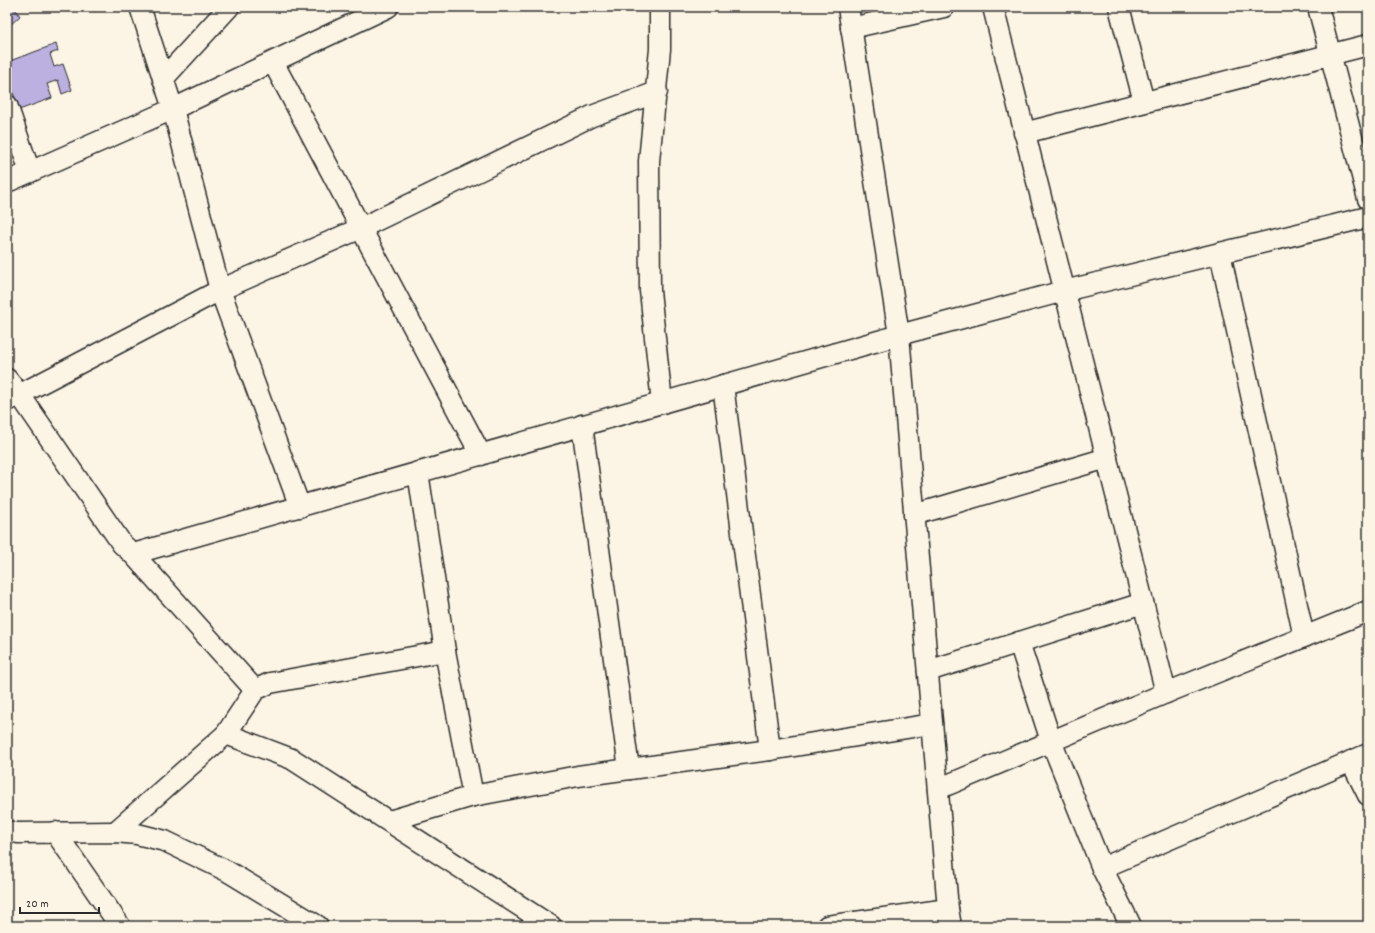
<svg xmlns="http://www.w3.org/2000/svg" width="1375" height="933" font-family="Dekko,sans-serif">
	<style>
		.building { fill: #bcb0e1; stroke: #2b2b2b }
		.lines { fill: none; stroke-linecap: round; stroke-linejoin: round }
		.street-casing { stroke: #2b2b2b; stroke-width: 23 }
		.street { stroke: #fcf5e5; stroke-width: 20 }
	</style>
	<rect width="100%" height="100%" fill="#fcf5e5"/>
	<filter id="ink" filterUnits="userSpaceOnUse"><feTurbulence type="fractalNoise" baseFrequency=".025" numOctaves="2"/><feDisplacementMap in="SourceGraphic" scale="8" xChannelSelector="R" yChannelSelector="G"/><feConvolveMatrix kernelMatrix="1 2 1 2 8 2 1 2 1" color-interpolation-filters="sRGB"/></filter>
	<g filter="url(#ink)">
		<!-- building -->
		<g class="building">
			<polygon points="7,7 14,7 20,16 7,28"/>
			<polygon points="56,44 58,51 50,54 54,67 63,64 72,90 62,94 58,80 47,84 52,98 19,110 7,75 7,62"/>
		</g>
		<g class="lines">
			<!-- street casing -->
			<g class="street-casing">
				<g id="street">
					<polyline points="140,7 173,109 220,290 361,228 592,116 657,92"/>
					<polyline points="660,7 660,49 649,161 650,291 662,403"/>
					<polyline points="848,7 899,335 948,909 951,926"/>
					<polyline points="993,7 1166,693"/>
					<polyline points="1119,7 1144,102"/>
					<polyline points="1318,7 1368,199"/>
					<polyline points="851,28 944,7"/>
					<polyline points="273,62 481,455"/>
					<polyline points="163,79 229,7"/>
					<polyline points="7,105 30,172"/>
					<polyline points="1024,133 1368,45"/>
					<polyline points="7,182 173,109 388,7"/>
					<polyline points="1220,253 1304,637"/>
					<polyline points="7,379 20,395 122,544 133,554 255,690"/>
					<polyline points="723,385 770,750"/>
					<polyline points="7,401 220,290 300,507"/>
					<polyline points="582,425 629,769"/>
					<polyline points="418,472 445,651 473,796 578,776 770,750 932,724"/>
					<polyline points="914,515 1107,458"/>
					<polyline points="133,554 899,335 1064,291 1368,217"/>
					<polyline points="1019,642 1051,741 1102,868 1131,926"/>
					<polyline points="928,671 1143,603"/>
					<polyline points="226,734 255,690 270,683 445,651"/>
					<polyline points="1351,761 1368,795"/>
					<polyline points="938,789 1166,693 1368,611"/>
					<polyline points="389,821 473,796"/>
					<polyline points="7,831 18,833 115,832 137,834 165,841 227,871 318,926"/>
					<polyline points="55,832 120,926"/>
					<polyline points="115,832 226,734 292,759 551,926"/>
					<polyline points="1102,868 1368,754"/>
					<polyline points="827,926 948,909"/>
				</g>
			</g>
			<!-- street -->
			<use href="#street" class="street"/>
		</g>
	</g>
	<!-- margin -->
	<rect width="1375" height="933" fill="none" stroke="#fcf5e5" stroke-width="24"/>
	<rect x="12" y="12" width="1351" height="909" fill="none" stroke="#2b2b2b" stroke-width="1.5" filter="url(#ink)"/>
	<!-- scale -->
	<path d="M20 907v6h79v-6" fill="none" stroke="#2b2b2b" stroke-width="2"/>
	<text x="26" y="907" font-size="12" fill="#2b2b2b" stroke="#fcf5e5" stroke-width="3" paint-order="stroke">20 m</text>
</svg>
